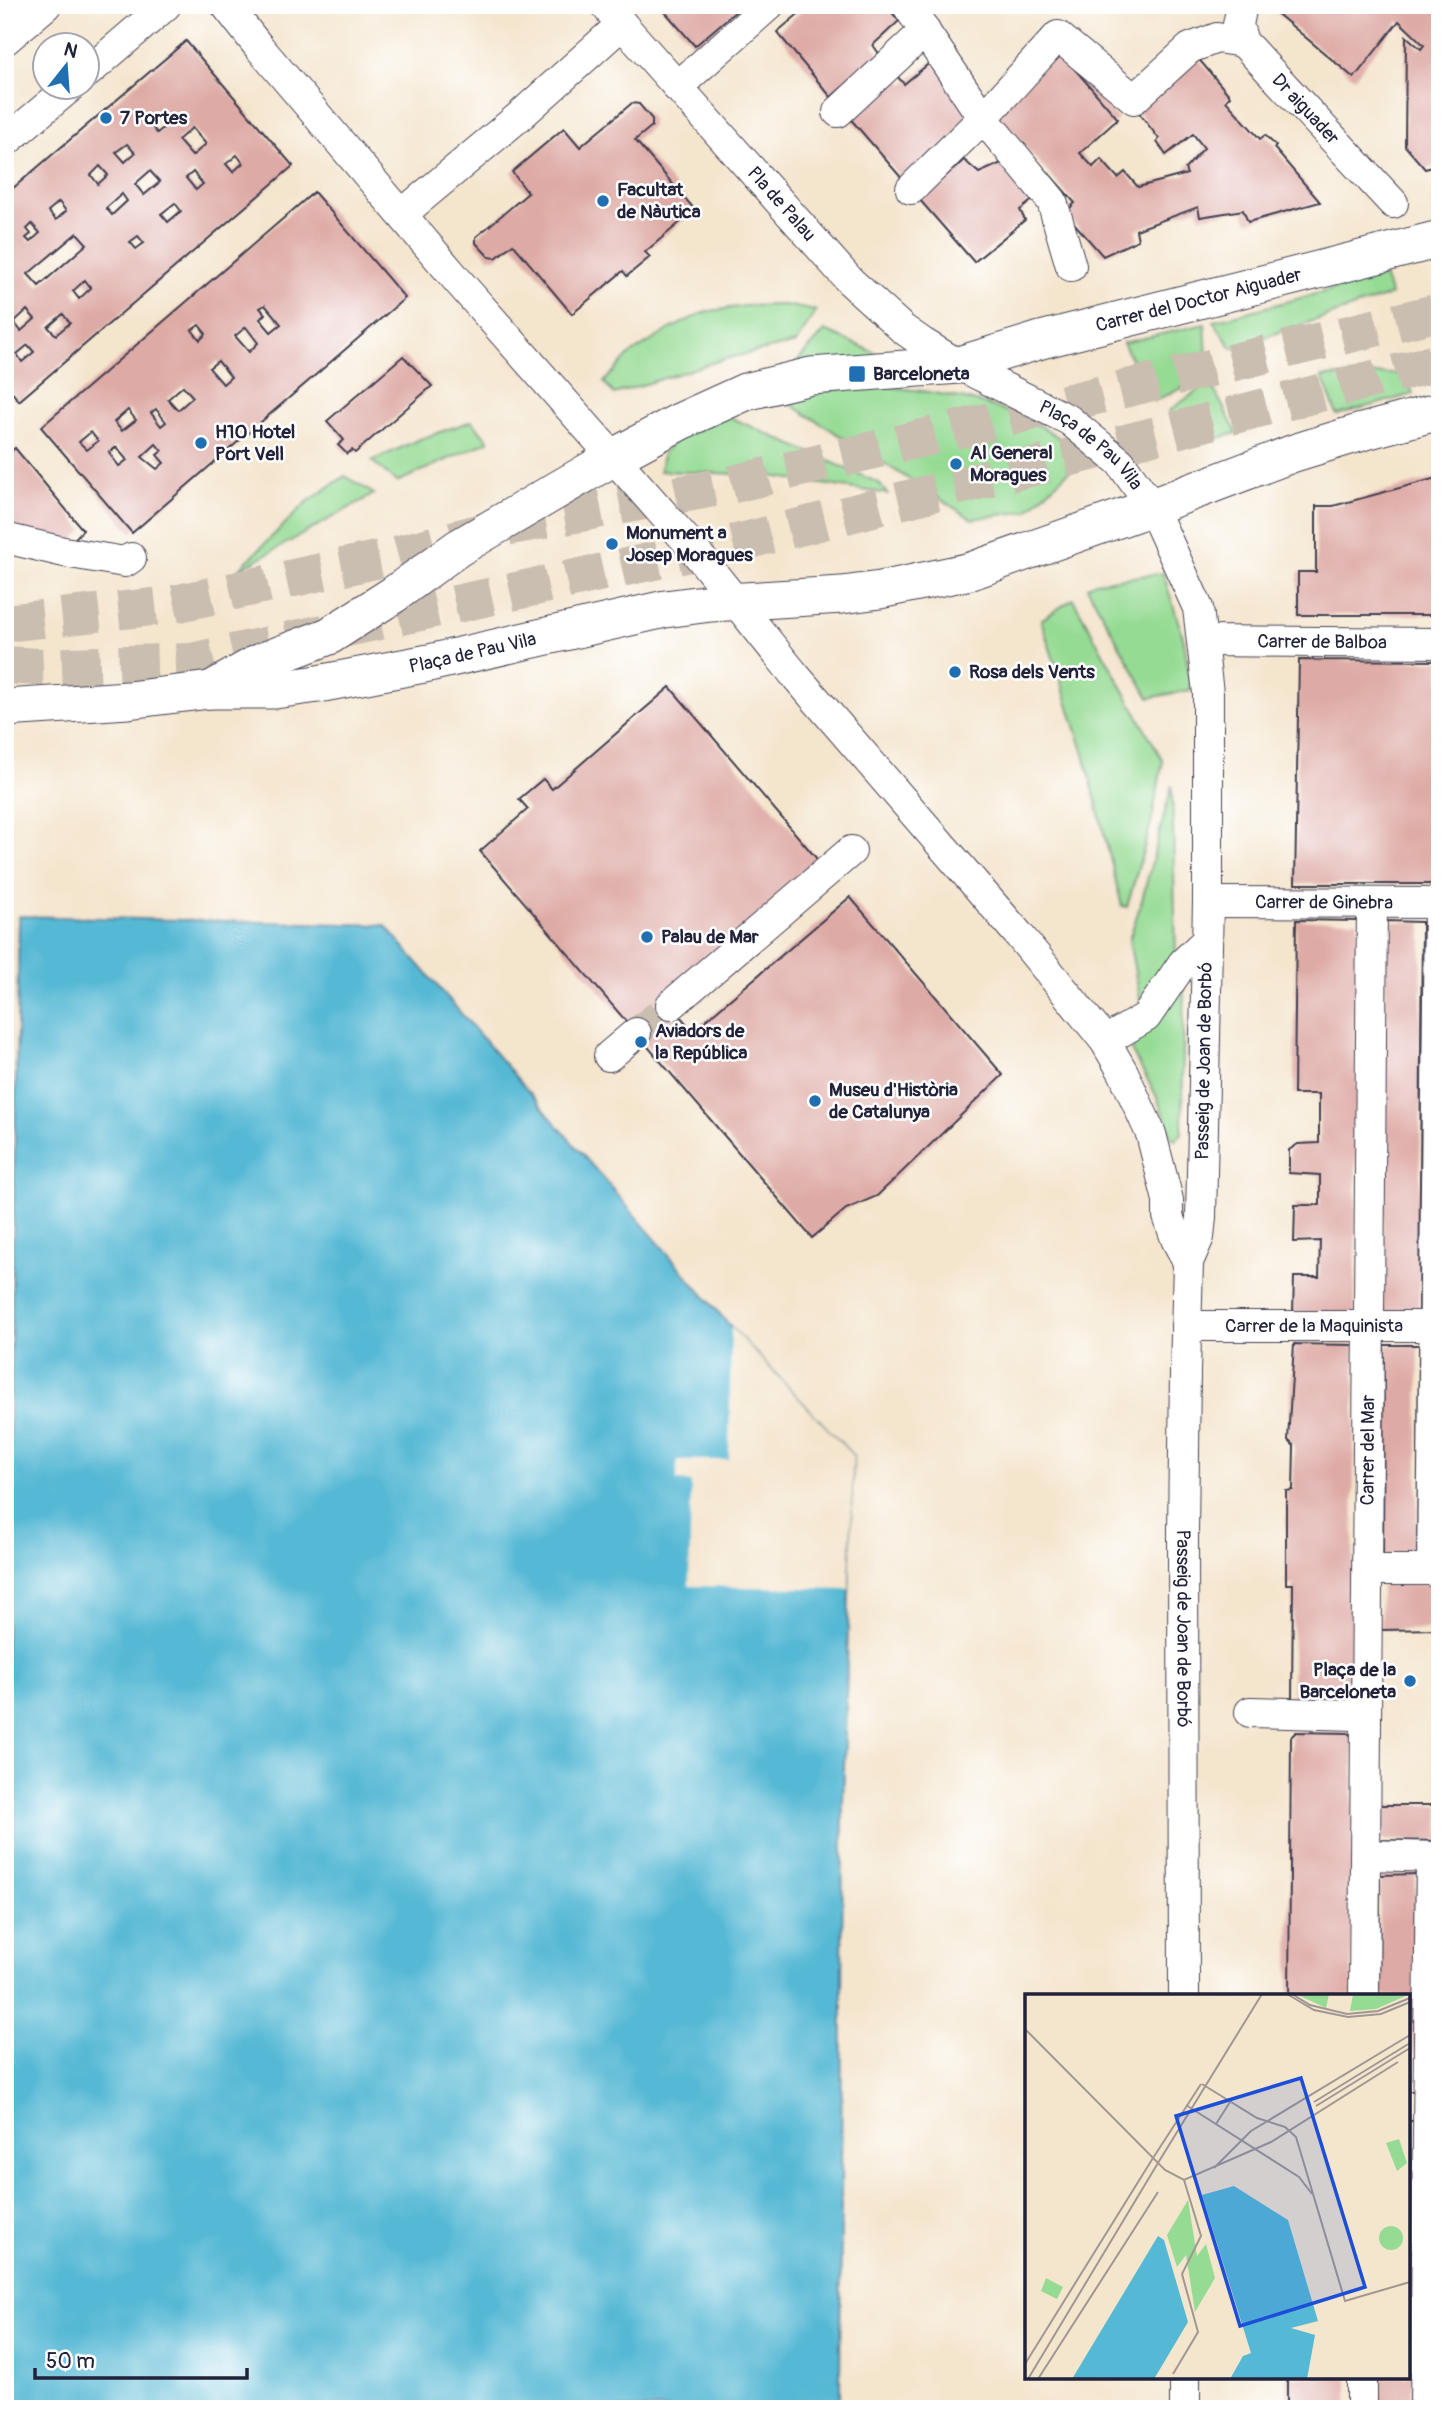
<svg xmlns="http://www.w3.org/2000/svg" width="1445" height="2414" font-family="Pangolin,sans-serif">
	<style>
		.green { fill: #96db94; stroke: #5c7e68; stroke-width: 2 }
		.water { fill: #55b8d4; stroke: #3c6d88; stroke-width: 2 }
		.pier { fill: #f4e5cd }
		.building { fill: #deaaa5; fill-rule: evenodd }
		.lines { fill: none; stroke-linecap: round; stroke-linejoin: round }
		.minor-tunnel { stroke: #cabeb0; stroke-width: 30; stroke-dasharray: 30 15; stroke-linecap: butt }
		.highway-tunnel { stroke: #cabeb0; stroke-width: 38; stroke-dasharray: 38 19; stroke-linecap: butt }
		.minor-casing { stroke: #423f51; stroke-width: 32 }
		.major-casing { stroke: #423f51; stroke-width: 39 }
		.minor { stroke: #fff; stroke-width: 30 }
		.major { stroke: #fff; stroke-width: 37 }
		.poi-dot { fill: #1f6fb2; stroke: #fff; stroke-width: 2.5 }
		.labels { text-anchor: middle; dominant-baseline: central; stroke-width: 5; stroke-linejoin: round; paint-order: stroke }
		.street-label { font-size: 19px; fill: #22223b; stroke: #fff }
		.poi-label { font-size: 19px; font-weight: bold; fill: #22223b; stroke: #fff; text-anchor: start }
		.inset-road { fill: none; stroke: #a09793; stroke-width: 2 }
		.view { fill: #1d4ed8; fill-opacity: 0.15; stroke: #1d4ed8; stroke-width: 3.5 }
		.inset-edge { fill: none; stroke: #22223b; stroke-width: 3.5 }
	</style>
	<rect width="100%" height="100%" fill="#fff"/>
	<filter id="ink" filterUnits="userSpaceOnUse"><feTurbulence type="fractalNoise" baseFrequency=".0143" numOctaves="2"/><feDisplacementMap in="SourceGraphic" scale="14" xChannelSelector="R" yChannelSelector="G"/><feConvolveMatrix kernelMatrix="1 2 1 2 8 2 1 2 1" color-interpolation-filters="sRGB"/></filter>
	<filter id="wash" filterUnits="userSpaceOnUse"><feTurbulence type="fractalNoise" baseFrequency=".00686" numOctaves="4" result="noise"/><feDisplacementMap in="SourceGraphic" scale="28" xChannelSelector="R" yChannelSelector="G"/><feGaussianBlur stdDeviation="1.57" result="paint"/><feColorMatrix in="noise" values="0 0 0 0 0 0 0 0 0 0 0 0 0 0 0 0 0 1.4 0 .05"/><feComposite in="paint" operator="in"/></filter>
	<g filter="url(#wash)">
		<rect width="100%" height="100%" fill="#f4e5cd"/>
		<!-- green -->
		<g class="green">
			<polygon points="1384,276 1391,295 1232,348 1213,321"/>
			<polygon points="784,305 816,311 796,343 724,359 614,394 604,382 629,355 670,329 704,312 745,306"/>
			<polygon points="1205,324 1208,377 1153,401 1123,343"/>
			<polygon points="825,331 890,359 794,365"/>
			<polygon points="1407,373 1413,394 1337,415 1322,377"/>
			<polygon points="1210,382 1237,433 1200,443 1169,411"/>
			<path d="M 866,385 C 934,390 1036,404 1082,459 L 1027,511 L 972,519 L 779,397 Z"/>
			<polygon points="727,416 879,483 887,494 765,475 660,471 663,453 674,441"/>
			<polygon points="472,421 489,441 397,482 372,461 420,439"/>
			<polygon points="345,476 374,494 237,571 306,503"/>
			<polygon points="1163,573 1184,640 1191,690 1149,698 1087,587 1095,582"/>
			<polygon points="1073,599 1163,761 1151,823 1127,907 1122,906 1085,757 1041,620"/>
			<polygon points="1172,785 1176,959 1141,1004 1129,940 1142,900"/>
			<polygon points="1184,978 1182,1133 1176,1140 1172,1137 1156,1095 1131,1050"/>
		</g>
		<!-- water -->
		<polygon class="water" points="19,916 385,925 731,1327 853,1456 843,1806 840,2409 5,2409 5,1668"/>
		<!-- pier -->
		<polygon class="pier" points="731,1327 853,1456 849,1589 689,1586 691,1482 677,1481 677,1460 729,1460"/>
		<g id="blocks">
			<!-- building -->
			<g class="building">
				<polygon points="659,5 743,5 695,46"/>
				<polygon points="809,5 886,5 899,21 873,45 880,55 831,97 777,32"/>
				<polygon points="1277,5 1429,5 1440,15 1440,165 1425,169 1405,146 1406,36 1421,49 1424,45 1399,21 1354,78 1273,10"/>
				<path d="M 186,41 L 293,166 L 19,401 L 5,384 L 5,195 ZM 160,115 L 168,124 L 157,133 L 150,124 ZM 192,128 L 206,144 L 192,156 L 178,140 ZM 127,144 L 135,153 L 125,162 L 116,152 ZM 237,155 L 243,163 L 233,172 L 226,164 ZM 100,166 L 108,175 L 98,184 L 91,175 ZM 150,171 L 160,182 L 144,195 L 135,184 ZM 193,172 L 203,184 L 196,190 L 186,178 ZM 122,194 L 127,201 L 112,215 L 106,208 ZM 59,202 L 66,211 L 56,220 L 48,211 ZM 175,203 L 181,211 L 168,222 L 161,214 ZM 32,224 L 40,233 L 30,242 L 26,238 L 31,234 L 27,229 ZM 77,233 L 87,244 L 39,286 L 28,274 ZM 138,236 L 144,243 L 136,249 L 130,242 ZM 85,280 L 91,288 L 79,299 L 73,291 ZM 27,310 L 35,319 L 21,331 L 14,322 ZM 63,314 L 70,323 L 56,335 L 48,327 ZM 28,345 L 34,352 L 22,362 L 17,354 Z"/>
				<polygon points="1059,51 1118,119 1080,153 1093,167 1101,159 1118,178 1125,172 1138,187 1187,174 1185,169 1204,148 1193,134 1166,155 1157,142 1159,139 1137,110 1197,57 1230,96 1226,101 1260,139 1265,135 1276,146 1274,148 1320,202 1248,222 1243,210 1200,217 1198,207 1136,230 1138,240 1103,256 1065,213 1075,203 993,111"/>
				<polygon points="932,61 977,114 904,181 848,116 896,75 904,84"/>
				<polygon points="632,103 639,104 652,119 652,126 635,140 695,210 645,252 650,257 627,276 623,271 572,314 513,244 496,258 489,257 476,243 476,237 528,193 512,172 564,128 580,147"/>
				<polygon points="964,160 979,173 1006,161 1035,198 1020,210 1025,220 974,262 919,199"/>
				<path d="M 314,192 L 405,298 L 132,533 L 41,427 ZM 265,305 L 281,324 L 271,332 L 260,319 L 265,314 L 260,308 ZM 199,325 L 206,334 L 200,340 L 192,330 ZM 246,327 L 258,343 L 249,352 L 235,336 ZM 218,361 L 231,377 L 223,384 L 209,368 ZM 183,386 L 193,397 L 178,410 L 168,399 ZM 156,409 L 166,422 L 161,426 L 151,413 ZM 128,410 L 136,420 L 122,431 L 114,422 ZM 91,432 L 98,441 L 87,450 L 79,442 ZM 156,444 L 162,451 L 157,455 L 164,463 L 157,469 L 142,457 ZM 116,447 L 127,460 L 119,466 L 109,453 Z"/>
				<polygon points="403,356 432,386 355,453 352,450 347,454 338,445 344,440 327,421"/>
				<polygon points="15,448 83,530 66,548 5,533 5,457"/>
				<polygon points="1440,477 1440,615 1298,615 1298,572 1316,572 1316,506 1333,506"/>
				<polygon points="1299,660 1440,661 1440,884 1295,884"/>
				<polygon points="670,687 823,866 666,1000 693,1031 850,897 1003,1075 877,1196 846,1209 812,1238 480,851 528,809 519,799 543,779 552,789"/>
				<polygon points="1296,920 1358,921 1355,1314 1293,1313 1294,1277 1319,1277 1320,1241 1294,1242 1295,1205 1320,1205 1320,1175 1289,1173 1289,1150 1298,1144 1319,1143 1319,1094 1294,1094"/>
				<polygon points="1386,921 1422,922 1419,1314 1382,1314"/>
				<polygon points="1294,1344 1355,1345 1352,1702 1292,1701 1293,1584 1286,1584 1286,1491 1293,1490 1294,1446 1288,1440"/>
				<polygon points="1384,1345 1419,1345 1417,1560 1383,1559"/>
				<polygon points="1381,1584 1440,1584 1440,1629 1380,1630"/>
				<polygon points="1296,1732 1348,1733 1353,1738 1352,1996 1289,1996 1291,1737"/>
				<polygon points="1380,1805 1440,1805 1440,1841 1380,1840"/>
				<polygon points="1416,1874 1414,2091 1408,2091 1408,1996 1379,1996 1380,1875"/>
				<polygon points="1408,2121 1414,2121 1412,2409 1375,2409 1376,2377 1408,2377"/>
				<rect x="1287" y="2377" width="61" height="32"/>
			</g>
		</g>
	</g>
	<g filter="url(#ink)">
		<use href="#blocks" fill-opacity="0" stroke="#423f51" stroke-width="2"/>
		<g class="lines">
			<!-- minor-tunnel -->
			<polyline class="minor-tunnel" points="636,1033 671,1005"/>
			<!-- highway-tunnel -->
			<g class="highway-tunnel">
				<polyline points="5,623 170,605 385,558 490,530 730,485 1440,312"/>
				<polyline points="5,665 38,667 191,662 745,541 1440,362"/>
			</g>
			<!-- minor casing -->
			<g class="minor-casing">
				<g id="minor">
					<polyline points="226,5 259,47 458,281 687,541 793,673 1019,935 1105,1041 1123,1072 1151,1134 1168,1200 1168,1216 1176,1239 1188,1262"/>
					<path id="s1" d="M 605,5 L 850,281 L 903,329 L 923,343 L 959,365 L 1069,420 L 1120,462 L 1152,507 L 1198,608 L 1208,693 L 1208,902 L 1201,1217 L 1199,1237 L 1188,1262 L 1185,1372 L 1183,1532 L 1184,1996"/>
					<polyline points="907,5 983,118 1052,201 1071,266"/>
					<path id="s2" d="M 1242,5 L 1238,25 L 1243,42 L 1393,203"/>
					<polyline points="5,40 46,5"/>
					<polyline points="88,72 166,5"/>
					<polyline points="677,87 769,5"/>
					<polyline points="838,112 925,31"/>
					<polyline points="5,142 69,88"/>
					<polyline points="911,189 983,118 1058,36 1134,99 1190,48 1217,38 1243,42"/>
					<polyline points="402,214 521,115 622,24"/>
					<polyline points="5,538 64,552 125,562 131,558"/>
					<path id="s3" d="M 1203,641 L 1440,643"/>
					<path id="s4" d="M 1208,902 L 1440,903"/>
					<polyline points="671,1005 851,851"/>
					<polyline points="1105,1041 1146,1017 1183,963 1206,941"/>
					<polyline points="609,1056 636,1033"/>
					<path id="s5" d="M 1186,1326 L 1440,1326"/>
					<polyline points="1368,1570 1440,1570"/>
					<polyline points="1432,1571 1439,903"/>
					<polyline points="1250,1712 1355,1715"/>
					<polyline points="1366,1855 1440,1857"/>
					<path id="s6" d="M 1364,1996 L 1372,903"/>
					<polyline points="1185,2377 1185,2409"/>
					<polyline points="1362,2409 1362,2377"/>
					<polyline points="1425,2409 1431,1857"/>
				</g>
			</g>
			<!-- major casing -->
			<g class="major-casing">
				<g id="major">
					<path id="s7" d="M 211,690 L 258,663 L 329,636 L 393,595 L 458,548 L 614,457 L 679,422 L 745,392 L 811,376 L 959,365 L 1041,340 L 1440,239"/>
					<path id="s8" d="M 5,708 L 128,700 L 210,690 L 275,690 L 318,684 L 429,663 L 665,609 L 711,603 L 842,595 L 880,590 L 971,571 L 1152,507 L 1294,453 L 1362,432 L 1440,411"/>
				</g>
			</g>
			<!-- minor -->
			<use href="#minor" class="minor"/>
			<!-- major -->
			<use href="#major" class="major"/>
		</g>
	</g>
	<!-- markers -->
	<g class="poi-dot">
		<circle cx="106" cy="118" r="7"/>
		<circle cx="603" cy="201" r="7"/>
		<rect x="848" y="365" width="18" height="18" rx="3.5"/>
		<circle cx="201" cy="443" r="7"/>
		<circle cx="956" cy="464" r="7"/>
		<circle cx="612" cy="544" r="7"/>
		<circle cx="955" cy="672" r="7"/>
		<circle cx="647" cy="937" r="7"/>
		<circle cx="641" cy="1042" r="7"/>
		<circle cx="815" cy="1101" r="7"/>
		<circle cx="1410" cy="1681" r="7"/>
	</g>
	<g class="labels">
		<!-- street labels -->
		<g class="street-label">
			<text stroke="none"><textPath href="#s2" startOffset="130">Dr aiguader</textPath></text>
			<text stroke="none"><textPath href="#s1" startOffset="266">Pla de Palau</textPath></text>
			<text stroke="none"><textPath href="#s7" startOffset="1078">Carrer del Doctor Aiguader</textPath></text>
			<text stroke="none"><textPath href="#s1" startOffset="663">Plaça de Pau Vila</textPath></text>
			<text stroke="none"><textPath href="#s3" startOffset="119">Carrer de Balboa</textPath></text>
			<text stroke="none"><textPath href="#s8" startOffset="472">Plaça de Pau Vila</textPath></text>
			<text stroke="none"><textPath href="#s4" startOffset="116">Carrer de Ginebra</textPath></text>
			<text transform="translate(1204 1061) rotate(-89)">Passeig de Joan de Borbó</text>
			<text stroke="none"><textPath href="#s5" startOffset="128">Carrer de la Maquinista</textPath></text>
			<text stroke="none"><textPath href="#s6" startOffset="546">Carrer del Mar</textPath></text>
			<text stroke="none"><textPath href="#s1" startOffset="1886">Passeig de Joan de Borbó</textPath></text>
		</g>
		<!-- poi labels -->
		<g class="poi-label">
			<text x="120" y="118">7 Portes</text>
			<text x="617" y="190">Facultat<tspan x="617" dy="22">de Nàutica</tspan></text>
			<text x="873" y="374">Barceloneta</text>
			<text x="215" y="432">H10 Hotel<tspan x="215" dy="22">Port Vell</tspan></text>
			<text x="970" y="453">Al General<tspan x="970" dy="22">Moragues</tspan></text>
			<text x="626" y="533">Monument a<tspan x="626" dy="22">Josep Moragues</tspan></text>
			<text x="969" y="672">Rosa dels Vents</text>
			<text x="661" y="937">Palau de Mar</text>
			<text x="655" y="1031">Aviadors de<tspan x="655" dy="22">la República</tspan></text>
			<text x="829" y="1090">Museu d'Història<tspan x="829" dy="22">de Catalunya</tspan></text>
			<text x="1396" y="1670" text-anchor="end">Plaça de la<tspan x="1396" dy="22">Barceloneta</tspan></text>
		</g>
	</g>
	<!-- overview -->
	<g transform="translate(1025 1994)">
		<rect width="385" height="385" fill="#f4e5cd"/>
		<path d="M 271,0 L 304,0 L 301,14 ZM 328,0 L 385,0 L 351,15 L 325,17 ZM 374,145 L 382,169 L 372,177 L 361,149 ZM 163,206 L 172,262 L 181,250 L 190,284 L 170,318 L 161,261 L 152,273 L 142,241 ZM354 244a12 12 0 1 1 24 0a12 12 0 1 1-24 0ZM 21,284 L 38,293 L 32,305 L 16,297 Z" fill="#96db94"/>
		<path d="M 209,192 L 263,226 L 293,327 L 266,334 L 290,341 L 282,385 L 205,385 L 218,362 L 226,359 L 177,201 ZM 133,242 L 139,246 L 163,328 L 138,370 L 129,385 L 47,385 Z" fill="#55b8d4"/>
		<path class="inset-road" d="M 262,0 L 289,16 L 323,23 L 356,20 L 385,8M 267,0 L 285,11 L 322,20 L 353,17 L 385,4M 0,35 L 140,176 L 159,186 L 246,148 L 373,68M 177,90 L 232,124 L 260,133 L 271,143 L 320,307 L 385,288M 289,108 L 385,49M 161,111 L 274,183 L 287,200M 291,112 L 385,54M 191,130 L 205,108M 128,164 L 176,90M 133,169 L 237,0M 189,174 L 226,137 L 385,41M 0,370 L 128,164M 148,380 L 173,338 L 157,280 L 176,242 L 159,186M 3,385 L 133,169M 13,385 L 133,198"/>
		<path class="view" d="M 276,84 L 340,293 L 215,332 L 151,122 Z"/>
		<rect width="385" height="385" class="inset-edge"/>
	</g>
	<!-- margin -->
	<rect width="1445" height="2414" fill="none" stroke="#fff" stroke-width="28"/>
	<!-- north arrow -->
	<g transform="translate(66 66) rotate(17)"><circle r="33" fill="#ffffff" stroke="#a7a7b1" stroke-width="2"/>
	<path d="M0-5L12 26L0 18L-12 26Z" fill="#1f6fb2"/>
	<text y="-10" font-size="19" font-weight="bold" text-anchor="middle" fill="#22223b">N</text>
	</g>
	<!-- scale -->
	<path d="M35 2368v10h212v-10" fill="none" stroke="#22223b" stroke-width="3.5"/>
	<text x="46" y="2368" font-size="21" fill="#22223b" stroke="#ffffff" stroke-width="5" paint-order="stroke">50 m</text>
</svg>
